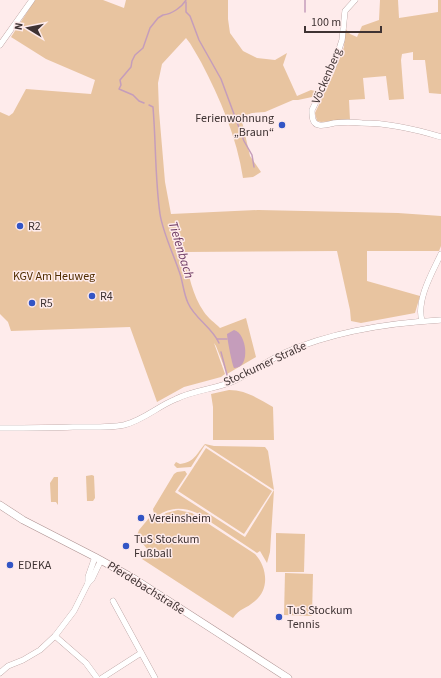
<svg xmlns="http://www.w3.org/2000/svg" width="441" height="678" font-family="'Source Sans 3',sans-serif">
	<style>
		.green { fill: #e8c4a0 }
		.water { fill: #c59dbb }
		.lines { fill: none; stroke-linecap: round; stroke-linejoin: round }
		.stream { stroke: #c59dbb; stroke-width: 1.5 }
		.street-casing { stroke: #ab8f8e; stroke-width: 6 }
		.secondary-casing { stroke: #ab8f8e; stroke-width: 8 }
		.street { stroke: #fff; stroke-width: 5.5 }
		.secondary { stroke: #fff; stroke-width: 7 }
		.poi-dot { fill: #3355c5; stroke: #feebeb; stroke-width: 1.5 }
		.labels { text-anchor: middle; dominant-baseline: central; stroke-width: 3; stroke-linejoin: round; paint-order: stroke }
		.street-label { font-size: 12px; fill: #3f3333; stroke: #feebeb }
		.poi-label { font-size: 12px; fill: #3f3333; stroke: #feebeb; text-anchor: start }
		.park-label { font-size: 12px; fill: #502d00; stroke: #feebeb }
		.water-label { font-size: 13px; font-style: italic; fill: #6c3862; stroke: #feebeb }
	</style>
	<rect width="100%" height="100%" fill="#feebeb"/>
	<!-- green -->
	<g class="green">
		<path d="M 35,0 L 103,0 L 124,8 L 126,0 L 228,0 L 228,19 L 230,33 L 243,51 L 257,58 L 275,60 L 287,53 L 283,65 L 297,96 L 311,90 L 319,92 L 316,98 L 312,97 L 298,100 L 293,100 L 265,112 L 252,113 L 241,117 L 250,156 L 261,172 L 253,177 L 243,178 C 237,138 220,98 201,62 C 196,54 192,45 186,38 L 162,64 L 158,83 L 159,111 L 165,182 L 171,214 L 258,210 L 398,213 L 441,216 L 441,246 L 439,251 L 367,251 L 367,281 L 420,296 L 415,313 L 361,323 L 351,321 L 350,310 L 337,251 L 184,252 C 188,272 192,295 204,312 C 208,318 215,323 220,328 L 246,318 L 256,357 L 227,374 L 216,346 L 214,343 L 225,374 L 221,377 L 184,387 L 157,402 L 130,327 L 11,331 L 8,322 L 0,314 L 0,112 L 9,116 L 13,113 L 26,89 L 91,94 L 95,80 L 46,59 L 11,37 Z"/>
		<polygon points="380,0 398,0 399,18 438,12 438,0 441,0 441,94 429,93 425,60 413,60 413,52 402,54 401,60 404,99 389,100 386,76 363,78 365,99 349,100 350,120 321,122 317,121 315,113 334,73 344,47 345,28 350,34 357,37 362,26 379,20"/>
		<path d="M 229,390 C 246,390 259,399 273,407 L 274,440 L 213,440 L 213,407 L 211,394 Z"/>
		<path d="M 205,444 L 214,446 L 265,447 L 268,451 L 274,490 L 270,552 L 267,563 L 260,551 L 257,553 L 197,513 C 183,507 170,507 157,516 L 154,514 L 153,509 L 174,474 L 177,472 L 185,471 L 187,474 L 175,492 L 245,537 L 274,490 L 205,445 L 191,467 L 177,468 L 174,465 L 176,462 L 180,464 C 195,462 196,454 205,444 Z"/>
		<polygon points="206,448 272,491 244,534 178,491"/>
		<polygon points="92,475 94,476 95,498 93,501 87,501 86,476"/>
		<polygon points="54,477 58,477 58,505 56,502 51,502 50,483"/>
		<path d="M 178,510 L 192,513 L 198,517 L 255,554 C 267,567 270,589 255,601 C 246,609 240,608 233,618 L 142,559 L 148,550 L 143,544 L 136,538 L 139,530 L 149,518 L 156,520 L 166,513 Z"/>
		<polygon points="276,533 305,534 304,572 276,572"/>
		<polygon points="285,573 313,574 312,616 284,615"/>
	</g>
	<!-- water -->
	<path class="water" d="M 234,330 C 247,333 251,369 234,368 C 232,365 227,338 227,334 Z"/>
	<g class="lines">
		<!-- stream -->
		<g class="stream">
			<polyline points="305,0 305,12"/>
			<polyline points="186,2 186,12 190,16 199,40 221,79 244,141 252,155 254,167"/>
			<path d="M 144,103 L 139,101 L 133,95 L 119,89 L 121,85 L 120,80 L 131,67 L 132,61 L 135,55 L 143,48 L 150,28 L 158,18 L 163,15 C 172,14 182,7 186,0"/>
			<path d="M 149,105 L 153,107 C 156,143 155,179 160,214 C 163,233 173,253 179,271 C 183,281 183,292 188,303 C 195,319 212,327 219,343"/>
			<polyline points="217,339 227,339"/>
			<polyline points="221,352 227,375"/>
		</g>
		<!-- street casing -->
		<g class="street-casing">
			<g id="street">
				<path d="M 355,0 L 345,11 L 342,40 L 334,65 L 312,110 C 312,116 312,124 319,125 C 324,126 330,124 334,123 C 343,122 353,122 362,123 C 390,123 415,129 441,137"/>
				<polyline points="0,45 32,0"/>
				<path d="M 422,321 C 416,300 432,273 441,254"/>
				<path d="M 0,428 C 24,428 49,428 73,427 C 90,427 108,428 124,425 C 144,420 158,406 176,399 C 194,390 216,389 234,381 C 251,373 267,361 284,353 C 334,331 387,323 441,320"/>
				<polyline points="88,583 88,577 95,557"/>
				<polyline points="113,601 155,678"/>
				<polyline points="55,636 86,663 97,678"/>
				<polyline points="0,673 8,666 23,660 40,650 55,636 74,611 88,583 92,579 101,560"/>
				<polyline points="102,678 141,653"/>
			</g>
		</g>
		<!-- secondary casing -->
		<g class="secondary-casing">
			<polyline id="secondary" points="0,505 23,520 95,557 133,578 288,678"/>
		</g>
		<!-- street -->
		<use href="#street" class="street"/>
		<!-- secondary -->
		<use href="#secondary" class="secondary"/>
	</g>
	<!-- markers -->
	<g class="poi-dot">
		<circle cx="282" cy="125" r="4"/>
		<circle cx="20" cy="226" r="4"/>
		<circle cx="92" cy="296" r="4"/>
		<circle cx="32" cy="303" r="4"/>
		<circle cx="141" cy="518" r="4"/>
		<circle cx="126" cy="546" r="4"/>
		<circle cx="10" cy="565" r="4"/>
		<circle cx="279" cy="617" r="4"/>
	</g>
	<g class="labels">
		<!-- street labels -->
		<g class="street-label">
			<text transform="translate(327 76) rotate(-67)">Vöckenberg</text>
			<text transform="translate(265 364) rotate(-25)">Stockumer Straße</text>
			<text transform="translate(146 588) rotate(32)">Pferdebachstraße</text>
		</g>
		<!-- poi labels -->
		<g class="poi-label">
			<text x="274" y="118" text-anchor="end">Ferienwohnung<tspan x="274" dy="14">„Braun“</tspan></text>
			<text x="28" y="226">R2</text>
			<text x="100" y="296">R4</text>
			<text x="40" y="303">R5</text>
			<text x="149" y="518">Vereinsheim</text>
			<text x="134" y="539">TuS Stockum<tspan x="134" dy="14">Fußball</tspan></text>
			<text x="18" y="565">EDEKA</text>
			<text x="287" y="610">TuS Stockum<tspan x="287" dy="14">Tennis</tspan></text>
		</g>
		<!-- park labels -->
		<g class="park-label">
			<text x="54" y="276">KGV Am Heuweg</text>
		</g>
		<!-- water labels -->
		<g class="water-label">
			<text transform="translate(181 250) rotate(73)">Tiefenbach</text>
		</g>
	</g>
	<!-- north arrow -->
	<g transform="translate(28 28) rotate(280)" stroke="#feebeb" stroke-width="3" paint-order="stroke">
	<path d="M0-3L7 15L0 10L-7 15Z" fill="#3f3333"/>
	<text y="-6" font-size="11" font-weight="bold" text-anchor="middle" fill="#3f3333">N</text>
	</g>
	<!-- scale -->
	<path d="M305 26v6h76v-6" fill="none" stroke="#3f3333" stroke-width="2"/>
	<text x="311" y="26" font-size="12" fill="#3f3333" stroke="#feebeb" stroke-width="3" paint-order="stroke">100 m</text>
</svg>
